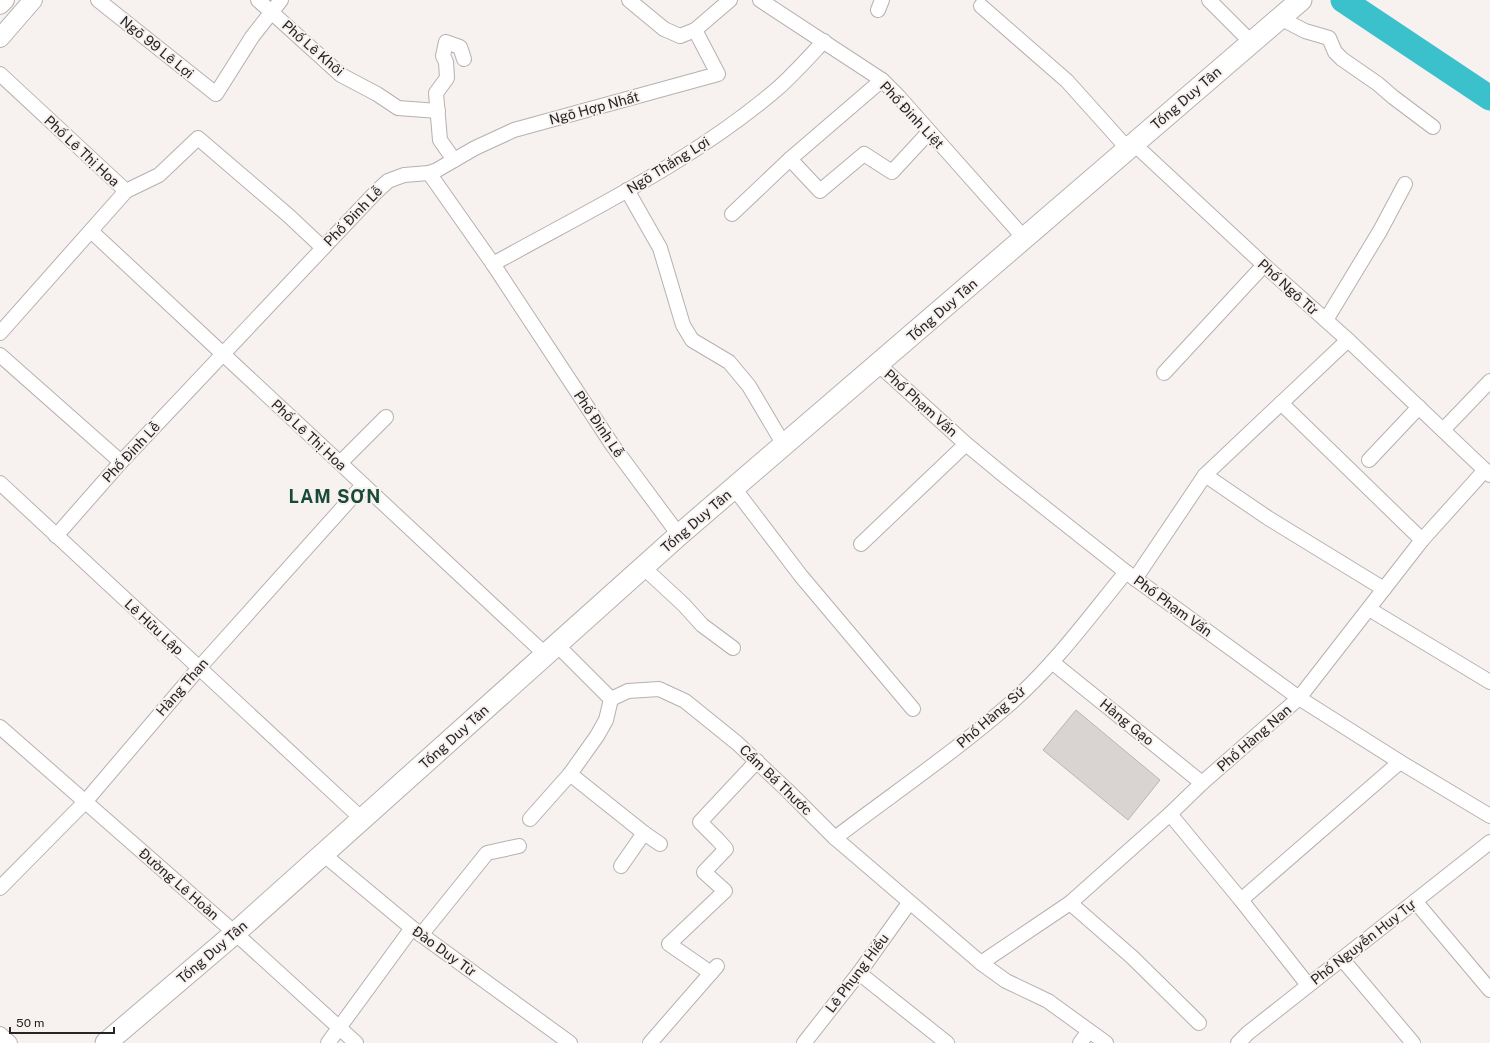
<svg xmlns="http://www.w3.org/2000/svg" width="1490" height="1043" font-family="'Public Sans',sans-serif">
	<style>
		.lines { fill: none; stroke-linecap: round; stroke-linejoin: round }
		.river { stroke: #3ac1cb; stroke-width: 25 }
		.building { fill: #d9d4d2; stroke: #bab5b2 }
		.minor-casing { stroke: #b6b1af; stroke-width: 16 }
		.major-casing { stroke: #b6b1af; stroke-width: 20 }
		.highway-casing { stroke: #b6b1af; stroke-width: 23 }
		.minor { stroke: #fff; stroke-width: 14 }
		.major { stroke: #fff; stroke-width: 18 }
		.highway { stroke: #fff; stroke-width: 21 }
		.labels { text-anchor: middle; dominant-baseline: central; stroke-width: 4; stroke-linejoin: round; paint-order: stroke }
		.street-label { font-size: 14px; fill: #262424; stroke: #f7f1ef }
		.district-label { font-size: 18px; font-weight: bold; letter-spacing: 1px; fill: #184939; stroke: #f7f1ef }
	</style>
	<rect width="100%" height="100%" fill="#f7f1ef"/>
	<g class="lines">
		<!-- river -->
		<polyline class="river" points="1343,0 1490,98"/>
	</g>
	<!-- building -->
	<polygon class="building" points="1076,710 1160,780 1128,820 1043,750"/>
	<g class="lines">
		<!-- minor casing -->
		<g class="minor-casing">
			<g id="minor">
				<polyline points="98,0 216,94 252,37 281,0"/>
				<polyline points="258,0 341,75 377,94 398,108 438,111"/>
				<polyline points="629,0 664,29 680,36 695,30 730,0"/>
				<polyline points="760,0 882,80 898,96 1025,239"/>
				<polyline points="1209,0 1251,42"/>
				<polyline points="981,6 1067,81 1128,149"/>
				<polyline points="878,10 882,0"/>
				<polyline points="1280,18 1305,31 1329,38 1335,52 1342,59 1378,84 1393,97 1433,127"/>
				<polyline points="0,74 126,191"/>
				<polyline points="1134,144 1264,265 1348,340 1490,475"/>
				<polyline points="790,159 820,191 864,154 892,172 929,132"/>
				<polyline points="454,160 440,140 436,93 447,78 446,62 443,56 446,42 460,47 464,59"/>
				<polyline points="429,173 493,264 613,446 679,535"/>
				<polyline points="627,190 660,248 683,325 692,340 729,362 749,386 784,445"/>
				<polyline points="732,214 790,159 882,80"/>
				<polyline points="91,231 546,655"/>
				<path d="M 493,264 C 590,210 693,161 777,89 C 794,74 809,57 824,41"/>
				<polyline points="1326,320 1380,231 1405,184"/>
				<polyline points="0,333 126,191 159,175 198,138 289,216 323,248"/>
				<polyline points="0,355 121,462"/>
				<polyline points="878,364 966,444 1006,477 1126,572 1299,698 1400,762 1490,816"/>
				<polyline points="1164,373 1264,265"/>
				<polyline points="1281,403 1422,540"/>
				<polyline points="1443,430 1490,381"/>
				<polyline points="1369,460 1419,407"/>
				<polyline points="340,463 386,417"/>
				<polyline points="1205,475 1268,518 1384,589"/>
				<polyline points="0,483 362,819"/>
				<polyline points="734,488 801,576 913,709"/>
				<polyline points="56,536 121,462 376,192 388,181 404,175 429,173 437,170 475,148 514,130 718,74 695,30"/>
				<polyline points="861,544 966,444"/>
				<polyline points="643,567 684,605 702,625 733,648"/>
				<polyline points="1135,579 1205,475 1348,340"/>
				<polyline points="1369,609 1490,682"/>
				<polyline points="557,645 611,699"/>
				<polyline points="1052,662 1202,783"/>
				<polyline points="611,699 628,691 659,689 685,701 737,743 787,790 835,838 981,963 1006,981 1048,1001 1106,1043"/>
				<polyline points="0,727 235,933 356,1043"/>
				<polyline points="570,774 644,833 621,866"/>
				<polyline points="1170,814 1241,900 1308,985"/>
				<polyline points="530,819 570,774 597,736 606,720 611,699"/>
				<polyline points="644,833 660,844"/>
				<path d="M 835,838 C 894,793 956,751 1012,702 C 1055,664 1090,616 1126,572"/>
				<polyline points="323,854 412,928 570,1043"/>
				<polyline points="0,888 85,802 199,668 363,485"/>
				<polyline points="1241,900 1400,762"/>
				<polyline points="1415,901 1490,990"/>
				<polyline points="1070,903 1132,957 1199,1023"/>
				<polyline points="421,935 487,853 519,846"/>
				<polyline points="1342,959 1413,1043"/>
				<polyline points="981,963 1070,903 1170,814 1202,783 1299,698 1422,540 1485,470"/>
				<polyline points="711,973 669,944 725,891 704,872 726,849 718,840 700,822 757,761"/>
				<polyline points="859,973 947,1043"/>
				<polyline points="0,1034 10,1043"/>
				<polyline points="328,1043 412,928"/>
				<polyline points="650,1043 717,966"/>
				<polyline points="804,1043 859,973 909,903"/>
				<polyline points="1080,1043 1089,1031"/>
				<polyline points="1238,1043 1248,1033 1490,842"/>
			</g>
		</g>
		<!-- major casing -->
		<g class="major-casing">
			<g id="major">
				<polyline points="0,5 5,0"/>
				<polyline points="0,38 33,0"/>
			</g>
		</g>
		<!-- highway casing -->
		<g class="highway-casing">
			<polyline id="highway" points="106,1043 235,933 679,535 1301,0"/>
		</g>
		<!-- minor -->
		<use href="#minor" class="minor"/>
		<!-- major -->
		<use href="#major" class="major"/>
		<!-- highway -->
		<use href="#highway" class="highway"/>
	</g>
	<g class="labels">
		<!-- street labels -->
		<g class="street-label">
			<text transform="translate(157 47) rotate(39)">Ngõ 99 Lê Lợi</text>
			<text transform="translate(313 48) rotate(41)">Phố Lê Khôi</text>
			<text transform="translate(1186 98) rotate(-41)">Tống Duy Tân</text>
			<text transform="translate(594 108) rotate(-15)">Ngõ Hợp Nhất</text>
			<text transform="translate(912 115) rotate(47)">Phố Đinh Liệt</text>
			<text transform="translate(82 151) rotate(43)">Phố Lê Thị Hoa</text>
			<text transform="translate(668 165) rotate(-32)">Ngõ Thắng Lợi</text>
			<text transform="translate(353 216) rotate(-46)">Phố Đinh Lễ</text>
			<text transform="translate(1288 287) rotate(42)">Phố Ngô Từ</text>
			<text transform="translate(942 310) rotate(-41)">Tống Duy Tân</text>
			<text transform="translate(921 403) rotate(42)">Phố Phạm Vấn</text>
			<text transform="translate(599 424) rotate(56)">Phố Đinh Lễ</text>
			<text transform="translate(309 435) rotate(43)">Phố Lê Thị Hoa</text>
			<text transform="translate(131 452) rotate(-47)">Phố Đinh Lễ</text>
			<text transform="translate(696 521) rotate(-41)">Tống Duy Tân</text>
			<text transform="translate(1173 606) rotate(36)">Phố Phạm Vấn</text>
			<text transform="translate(154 627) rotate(43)">Lê Hữu Lập</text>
			<text transform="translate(182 687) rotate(-49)">Hàng Than</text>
			<text transform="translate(991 717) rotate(-41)">Phố Hàng Sứ</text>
			<text transform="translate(1127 722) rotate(39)">Hàng Gạo</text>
			<text transform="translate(454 737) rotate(-42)">Tống Duy Tân</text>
			<text transform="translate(1254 738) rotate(-41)">Phố Hàng Nan</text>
			<text transform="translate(776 780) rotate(44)">Cầm Bá Thước</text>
			<text transform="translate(179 884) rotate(41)">Đường Lê Hoàn</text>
			<text transform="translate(1363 942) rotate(-38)">Phố Nguyễn Huy Tự</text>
			<text transform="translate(444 951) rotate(36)">Đào Duy Từ</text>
			<text transform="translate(212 952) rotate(-41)">Tống Duy Tân</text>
			<text transform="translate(857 973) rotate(-53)">Lê Phụng Hiểu</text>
		</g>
		<!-- district labels -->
		<g class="district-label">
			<text x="335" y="496">LAM SƠN</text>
		</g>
	</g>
	<!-- scale -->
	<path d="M10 1027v6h104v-6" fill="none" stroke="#262424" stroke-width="2"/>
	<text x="16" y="1027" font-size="12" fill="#262424" stroke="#f7f1ef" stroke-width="3" paint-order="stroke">50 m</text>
</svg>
